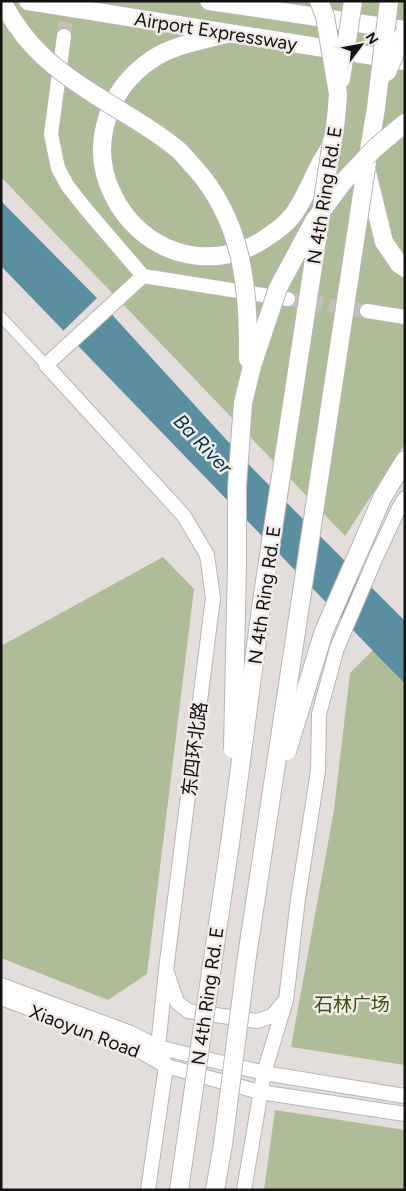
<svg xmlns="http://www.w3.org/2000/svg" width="406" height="1191" viewBox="0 0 406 1191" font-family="Figtree,'Noto Sans SC',sans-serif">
  <rect width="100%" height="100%" fill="#e3dedc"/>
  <!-- green -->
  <g fill="#aebc97">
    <polygon points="1,1 405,1 405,444 345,536 1,177"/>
    <polygon points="163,557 194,589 147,974 108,1000 1,958 1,646"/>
    <polygon points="373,650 405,684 405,1065 291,1047 334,810 350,673"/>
    <polygon points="275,1110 405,1130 405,1190 264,1190"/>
  </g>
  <!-- water -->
  <polygon fill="#5b8ea0" points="1,201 94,295 254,470 405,621 405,684 1,266"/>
  <!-- pier -->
  <polygon fill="#e3dedc" points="99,296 113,312 75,347 61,333"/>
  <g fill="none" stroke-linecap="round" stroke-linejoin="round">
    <!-- secondary-tunnel -->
    <g stroke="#c4bfbe" stroke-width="14" stroke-dasharray="14 7" stroke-linecap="butt">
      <polyline points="64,36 68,1"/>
      <polyline points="288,299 367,311"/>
    </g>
    <!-- street casing -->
    <g stroke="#b9b5b3" stroke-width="12">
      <polyline id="street" points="1,317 46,365"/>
    </g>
    <!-- secondary casing -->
    <g stroke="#b9b5b3" stroke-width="16">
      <g id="secondary">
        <polyline points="64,36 51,134 58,168 67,185 85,208 143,276 288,299"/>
        <polyline points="143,276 46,365 184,516 207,555 213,598 166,970 158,1047 166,1066 148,1190"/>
        <polyline points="367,311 405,317"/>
        <polyline points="167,973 177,1002 188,1011 257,1021 272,1016 284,1002"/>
        <polyline points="1,985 131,1033 158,1047 264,1073 405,1096"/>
        <polyline points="1,998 131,1046 166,1066 260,1092 405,1114"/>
        <polyline points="244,1190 264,1073 286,1000 298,899 318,771 319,714 337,648 376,557 399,508 405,498"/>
      </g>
    </g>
    <!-- highway casing -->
    <g stroke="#b9b5b3" stroke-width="20">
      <g id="highway">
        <polyline points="28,1 405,61"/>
        <polyline points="209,1 405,30"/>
        <path d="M229,33C205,40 176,44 154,58C128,75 112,96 105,126C99,150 102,173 113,195C141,253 209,274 263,240C273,233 285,226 292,216C303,202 311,182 319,166C323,158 331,148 333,139C336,125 337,109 338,94"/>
        <polyline points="376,108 366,168 384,242 399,264 405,268"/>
        <polyline points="363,542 382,498 405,460"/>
        <polyline points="179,1190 186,1142"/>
        <polyline points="215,1190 223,1144"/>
      </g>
    </g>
    <!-- street -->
    <use href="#street" stroke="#fff" stroke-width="10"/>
    <!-- secondary -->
    <use href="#secondary" stroke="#fff" stroke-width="14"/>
    <!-- highway -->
    <use href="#highway" stroke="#fff" stroke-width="18"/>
    <!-- highway-bridge casing -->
    <g stroke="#b9b5b3" stroke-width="20" stroke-linecap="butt">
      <g id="highway-bridge">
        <path d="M2,1C25,47 58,72 100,98C125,114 153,129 176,148C183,153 188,161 194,167C243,221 249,289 248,359"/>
        <polyline points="319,1 325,16 338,94"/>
        <polyline points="387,72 401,39 405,32"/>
        <polyline points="341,79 353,1"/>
        <polyline points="376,108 389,1"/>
        <polyline points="233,749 237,564 237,487 243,403 252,366 278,288 314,221 344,181 374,149 405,123"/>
        <polyline points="287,751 324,631 363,542"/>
        <polyline points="186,1142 231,836 262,601 332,141"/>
        <polyline points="223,1144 246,963 366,168"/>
      </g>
    </g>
    <!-- highway-bridge -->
    <use href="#highway-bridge" stroke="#fff" stroke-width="18"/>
  </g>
  <g text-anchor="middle" stroke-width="5" stroke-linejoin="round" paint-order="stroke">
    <!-- street labels -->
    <g font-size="19" fill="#141212" stroke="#f0ebe9">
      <text transform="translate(216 31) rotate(9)" y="7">Airport Expressway</text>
      <text transform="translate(324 195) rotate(-81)" y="7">N 4th Ring Rd. E</text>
      <text transform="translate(264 595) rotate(-82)" y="7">N 4th Ring Rd. E</text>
      <text transform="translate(194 749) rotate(-83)" y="7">东四环北路</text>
      <text transform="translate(207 996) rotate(-82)" y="7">N 4th Ring Rd. E</text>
      <text transform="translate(85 1031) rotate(21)" y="7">Xiaoyun Road</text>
    </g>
    <!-- park labels -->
    <g font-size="19" fill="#3f500e" stroke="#f0ebe9">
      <text x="352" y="1011">石林广场</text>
    </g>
    <!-- water labels -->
    <g font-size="20" font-style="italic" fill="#033443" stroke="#f0ebe9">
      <text transform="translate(203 444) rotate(46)" y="7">Ba River</text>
    </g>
  </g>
  <!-- border -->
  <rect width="406" height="1191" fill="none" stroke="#141212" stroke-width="5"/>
  <!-- north arrow -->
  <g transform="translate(361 45) rotate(58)" stroke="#f0ebe9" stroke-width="4" paint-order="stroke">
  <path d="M0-4L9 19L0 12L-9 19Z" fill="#141212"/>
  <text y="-8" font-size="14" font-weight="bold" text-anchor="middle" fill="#141212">N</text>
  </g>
</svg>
